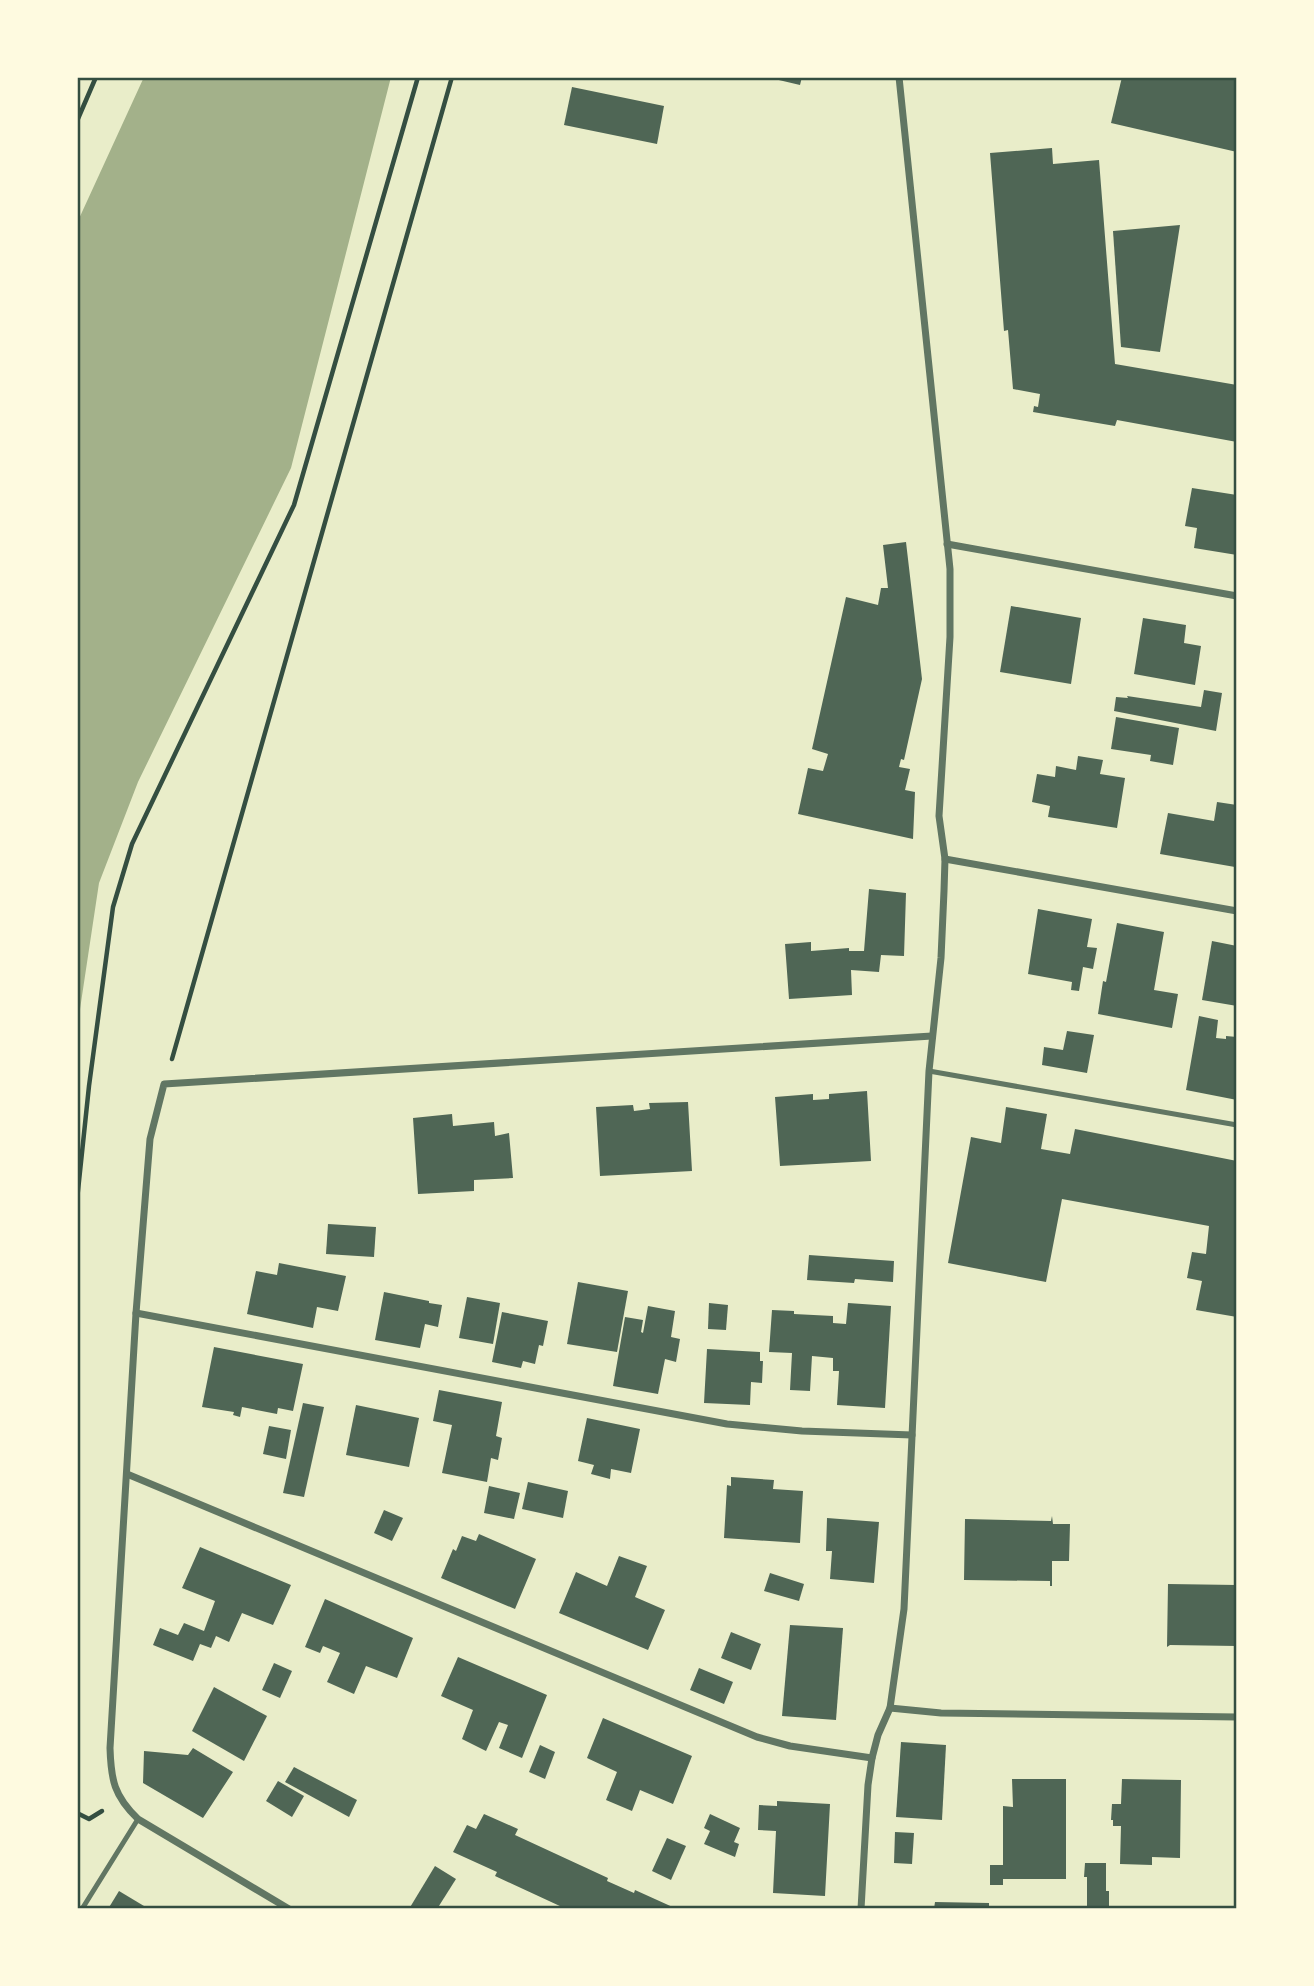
<svg xmlns="http://www.w3.org/2000/svg" width="1314" height="1986" viewBox="0 0 1314 1986" font-family="'Public Sans',sans-serif">
  <rect width="100%" height="100%" fill="#e9edc9"/>
  <!-- water -->
  <polygon fill="#a3b18a" points="144,77 391,77 291,468 138,782 99,883 77,1029 77,223"/>
  <!-- building -->
  <g fill="#4f6655">
    <polygon points="766,77 802,77 800,85"/>
    <polygon points="1122,77 1237,77 1237,152 1111,123"/>
    <polygon points="572,87 664,106 657,144 564,125"/>
    <polygon points="1052,148 1053,164 1099,160 1115,364 1237,385 1237,442 1117,420 1115,426 1033,412 1034,406 1038,407 1040,394 1013,389 1008,330 1004,331 990,153"/>
    <polygon points="1180,225 1160,352 1121,347 1113,231"/>
    <polygon points="1192,488 1237,495 1237,555 1194,548 1197,528 1185,526"/>
    <polygon points="906,542 922,679 904,760 901,759 899,767 910,769 905,790 915,792 913,839 798,814 808,768 823,771 828,754 812,749 846,597 878,605 881,588 888,588 883,545"/>
    <polygon points="1011,606 1081,618 1071,684 1000,672"/>
    <polygon points="1143,618 1186,625 1184,643 1201,646 1195,685 1134,674"/>
    <polygon points="1204,690 1222,693 1216,731 1114,711 1116,697 1128,698 1127,696 1201,707"/>
    <polygon points="1116,717 1179,728 1173,765 1150,761 1151,755 1111,749"/>
    <polygon points="1078,756 1103,760 1100,774 1125,778 1117,828 1048,817 1050,806 1032,802 1037,774 1055,777 1056,766 1076,770"/>
    <polygon points="1217,802 1237,805 1237,856 1235,867 1160,854 1168,813 1214,821"/>
    <polygon points="869,889 906,893 904,956 881,955 879,972 851,970 852,995 789,999 785,944 811,942 811,951 849,948 849,951 864,951"/>
    <polygon points="1038,909 1092,919 1087,947 1097,948 1093,969 1083,967 1079,991 1071,990 1072,982 1028,974"/>
    <polygon points="1117,923 1164,932 1154,990 1178,994 1172,1028 1098,1014 1103,981 1106,982"/>
    <polygon points="1212,941 1237,946 1237,1006 1202,1000"/>
    <polygon points="1199,1016 1218,1020 1216,1038 1226,1039 1226,1036 1237,1037 1237,1100 1186,1090"/>
    <polygon points="1067,1031 1094,1035 1087,1073 1042,1065 1044,1047 1063,1050"/>
    <polygon points="867,1091 871,1161 780,1166 775,1097 813,1094 813,1100 829,1099 829,1094"/>
    <polygon points="688,1102 692,1171 600,1176 596,1107 633,1105 634,1111 650,1109 649,1103"/>
    <polygon points="1006,1107 1047,1114 1041,1149 1070,1154 1075,1129 1237,1161 1237,1317 1196,1310 1202,1281 1187,1278 1192,1252 1206,1254 1209,1226 1062,1199 1046,1282 948,1263 971,1137 1001,1143"/>
    <polygon points="452,1114 453,1126 494,1122 495,1136 509,1133 513,1178 474,1180 474,1191 418,1194 413,1118"/>
    <polygon points="328,1224 376,1227 374,1257 326,1254"/>
    <polygon points="809,1255 894,1261 893,1282 855,1279 854,1283 807,1280"/>
    <polygon points="279,1263 346,1276 338,1311 317,1307 313,1328 247,1314 256,1271 277,1275"/>
    <polygon points="578,1282 628,1291 617,1352 567,1344"/>
    <polygon points="384,1292 429,1301 429,1303 442,1305 438,1327 425,1324 420,1348 375,1340"/>
    <polygon points="467,1297 500,1303 493,1344 459,1338"/>
    <polygon points="709,1303 728,1305 726,1330 708,1329"/>
    <polygon points="848,1303 891,1306 885,1408 837,1405 839,1371 833,1371 833,1358 812,1356 810,1391 790,1390 792,1353 769,1352 772,1310 794,1311 794,1314 833,1316 833,1323 846,1324"/>
    <polygon points="648,1306 675,1311 671,1337 680,1339 676,1362 665,1359 658,1394 613,1386 625,1317 643,1320 641,1332 643,1333"/>
    <polygon points="502,1312 548,1321 543,1346 539,1345 535,1364 523,1361 521,1368 492,1362"/>
    <polygon points="214,1347 303,1364 293,1411 278,1408 277,1414 242,1407 240,1417 233,1415 234,1412 202,1407"/>
    <polygon points="707,1349 760,1352 760,1361 763,1361 762,1383 751,1382 750,1405 704,1403"/>
    <polygon points="439,1390 502,1402 496,1436 502,1438 498,1460 491,1458 487,1482 442,1473 452,1425 433,1421"/>
    <polygon points="303,1403 324,1407 304,1497 283,1493"/>
    <polygon points="356,1405 419,1418 409,1467 346,1455"/>
    <polygon points="587,1418 640,1429 631,1473 611,1469 610,1479 591,1474 594,1465 578,1461"/>
    <polygon points="269,1426 291,1430 286,1459 263,1454"/>
    <polygon points="731,1477 774,1480 773,1489 803,1491 800,1543 724,1538 727,1485 731,1486"/>
    <polygon points="528,1482 568,1491 563,1518 522,1509"/>
    <polygon points="489,1486 520,1493 514,1519 484,1513"/>
    <polygon points="384,1510 403,1518 392,1541 374,1533"/>
    <polygon points="1052,1516 1053,1524 1070,1524 1069,1561 1052,1561 1052,1586 1050,1586 1050,1581 964,1580 965,1519 1051,1521"/>
    <polygon points="827,1518 879,1522 874,1583 830,1579 832,1551 826,1551"/>
    <polygon points="479,1534 536,1559 515,1609 441,1578 453,1549 456,1551 462,1536 476,1541"/>
    <polygon points="200,1547 291,1585 273,1625 242,1613 229,1642 216,1636 211,1648 200,1644 193,1661 153,1645 160,1628 178,1635 184,1623 204,1631 215,1601 182,1588"/>
    <polygon points="619,1556 647,1566 635,1597 665,1610 648,1650 559,1613 576,1572 607,1586"/>
    <polygon points="770,1573 804,1584 799,1601 764,1591"/>
    <polygon points="1168,1584 1237,1585 1237,1646 1170,1645 1167,1647"/>
    <polygon points="325,1599 413,1638 397,1678 366,1666 354,1694 327,1682 340,1653 323,1646 320,1653 305,1647"/>
    <polygon points="790,1625 843,1628 836,1720 782,1716"/>
    <polygon points="731,1632 761,1644 751,1670 721,1658"/>
    <polygon points="458,1657 547,1695 522,1758 499,1748 508,1725 499,1722 486,1751 462,1739 473,1710 441,1696"/>
    <polygon points="274,1663 292,1671 280,1698 262,1690"/>
    <polygon points="699,1668 733,1682 724,1704 690,1690"/>
    <polygon points="214,1687 267,1716 244,1761 192,1731"/>
    <polygon points="603,1718 692,1756 673,1804 640,1790 632,1811 606,1800 617,1772 587,1758"/>
    <polygon points="901,1742 946,1745 942,1820 896,1817"/>
    <polygon points="540,1745 555,1752 545,1779 529,1772"/>
    <polygon points="193,1748 233,1772 203,1818 143,1783 144,1751 188,1755"/>
    <polygon points="294,1767 357,1800 349,1817 285,1782"/>
    <polygon points="1012,1779 1066,1779 1066,1879 1003,1879 1003,1885 990,1885 990,1865 1003,1865 1003,1806 1013,1807"/>
    <polygon points="1122,1779 1181,1780 1180,1858 1152,1857 1152,1865 1120,1864 1121,1826 1113,1826 1113,1820 1111,1820 1112,1804 1121,1804"/>
    <polygon points="278,1781 304,1796 292,1817 266,1801"/>
    <polygon points="777,1801 830,1804 825,1896 773,1893 776,1831 758,1830 759,1805 777,1806"/>
    <polygon points="484,1814 518,1829 515,1835 608,1878 607,1881 634,1893 635,1890 677,1909 561,1909 562,1907 495,1876 497,1872 453,1852 467,1825 476,1829"/>
    <polygon points="710,1814 740,1828 734,1842 739,1844 735,1857 704,1844 710,1831 704,1828"/>
    <polygon points="895,1832 914,1833 912,1864 894,1863"/>
    <polygon points="667,1838 686,1846 671,1880 652,1871"/>
    <polygon points="1085,1863 1106,1863 1106,1891 1109,1891 1109,1909 1087,1909 1087,1877 1084,1877"/>
    <polygon points="435,1866 456,1879 437,1909 409,1909"/>
    <polygon points="119,1891 149,1909 108,1909"/>
    <polygon points="935,1902 989,1903 989,1909 934,1909"/>
  </g>
  <g fill="none" stroke-linecap="round" stroke-linejoin="round">
    <!-- path -->
    <g stroke="#344e41" stroke-width="4.5">
      <polyline points="77,121 96,77"/>
      <polyline points="172,1059 452,77"/>
      <polyline points="77,1200 89,1086 113,907 132,844 294,505 418,77"/>
      <polyline points="77,1813 89,1819 102,1811"/>
    </g>
    <!-- service -->
    <g stroke="#617663" stroke-width="5">
      <polyline points="929,1071 1237,1125"/>
      <polyline points="82,1909 138,1819"/>
    </g>
    <!-- minor -->
    <g stroke="#617663" stroke-width="7">
      <polyline points="947,544 1237,596"/>
      <polyline points="945,859 1237,911"/>
      <polyline points="136,1313 727,1424 802,1431 912,1435"/>
      <polyline points="127,1474 757,1737 790,1746 872,1758"/>
      <polyline points="890,1708 941,1713 1237,1717"/>
      <path d="M289,1909L138,1819C114,1796 111,1780 110,1748L136,1313L147,1176L150,1139L164,1084L932,1036"/>
      <polyline points="861,1909 868,1785 872,1758 878,1735 890,1708 904,1609 929,1071 941,958 944,891 945,859 939,816 950,637 950,569 899,77"/>
    </g>
  </g>
  <!-- border -->
  <rect width="1314" height="1986" fill="none" stroke="#fefae0" stroke-width="158"/>
  <rect x="79" y="79" width="1156" height="1828" fill="none" stroke="#344e41" stroke-width="2.5"/>
</svg>
